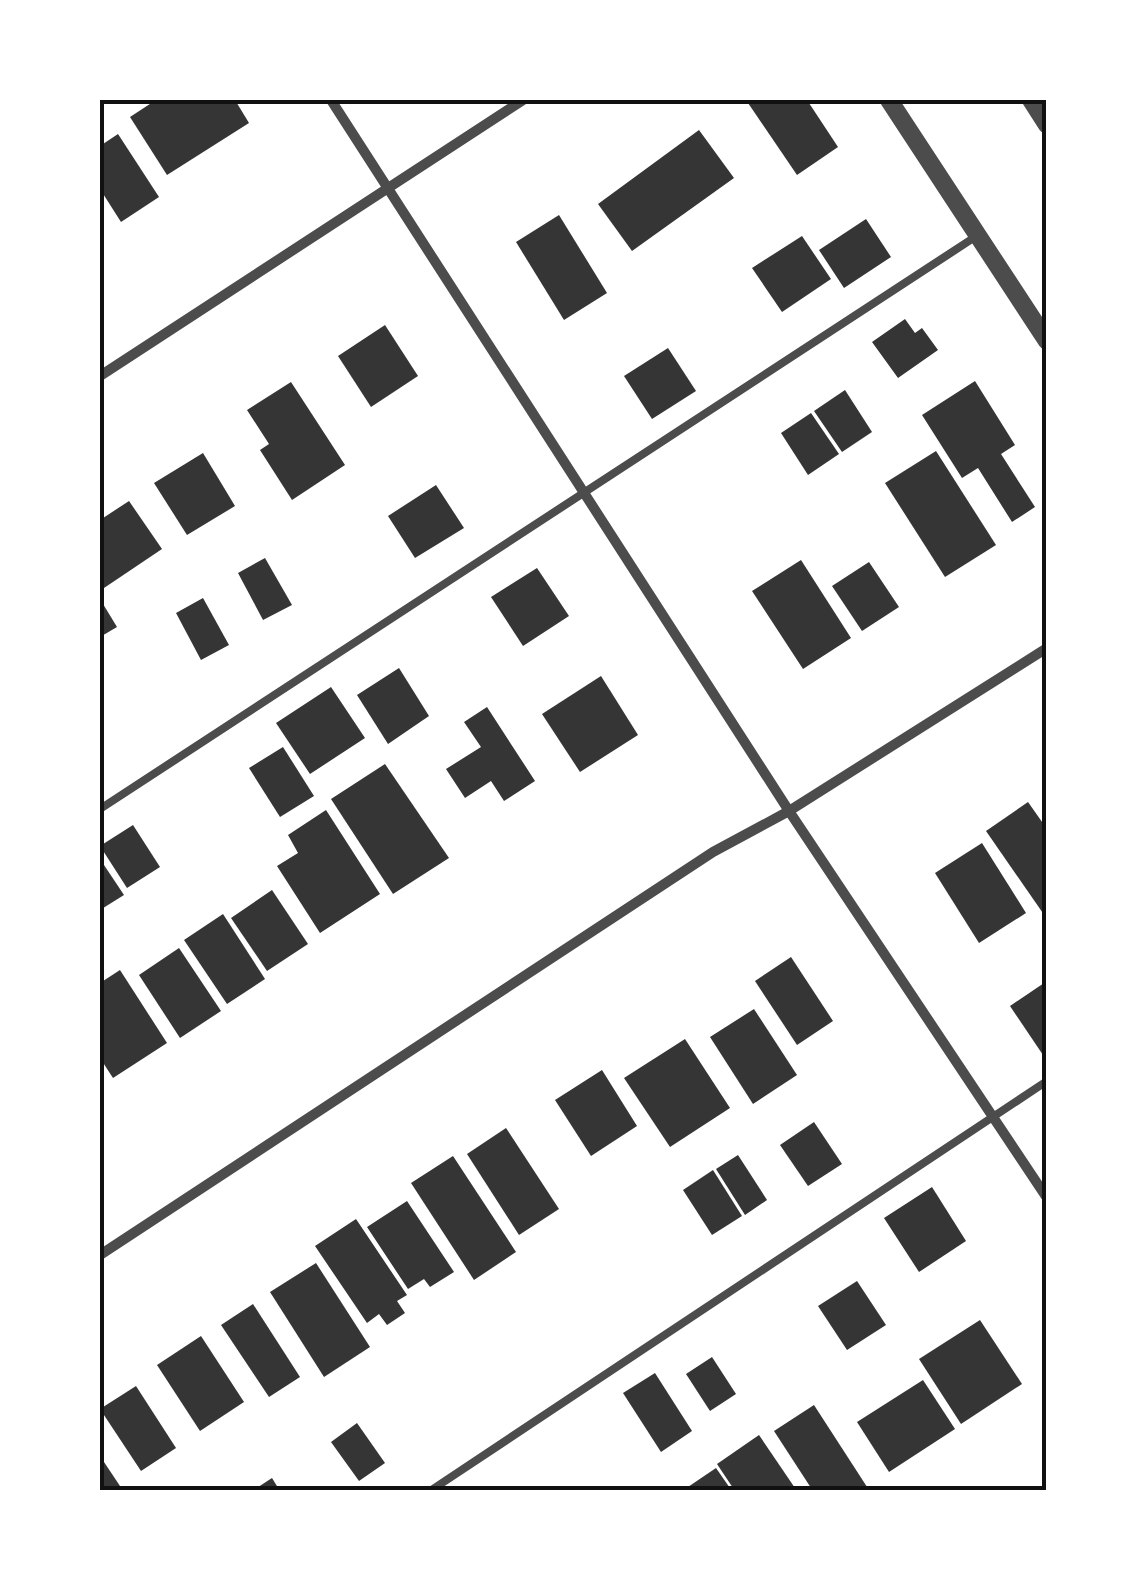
<svg xmlns="http://www.w3.org/2000/svg" width="1147" height="1591" viewBox="0 0 1147 1591" font-family="Inter,sans-serif">
  <rect width="100%" height="100%" fill="#fff"/>
  <!-- building -->
  <g fill="#353535">
    <polygon points="156,100 235,100 249,123 167,175 130,117"/>
    <polygon points="746,100 807,100 838,147 797,175"/>
    <polygon points="699,130 734,178 632,251 598,204"/>
    <polygon points="118,134 159,197 121,222 100,189 100,146"/>
    <polygon points="559,215 607,293 564,320 516,242"/>
    <polygon points="866,219 891,257 844,288 819,250"/>
    <polygon points="802,236 831,279 782,312 752,268"/>
    <polygon points="905,319 915,333 922,328 938,350 898,378 872,342"/>
    <polygon points="385,325 418,376 371,407 338,356"/>
    <polygon points="668,348 696,391 652,419 624,376"/>
    <polygon points="975,381 1015,445 1001,454 1035,507 1012,522 978,468 962,478 922,415"/>
    <polygon points="291,382 345,465 292,500 260,450 269,444 247,410"/>
    <polygon points="845,390 872,432 842,452 814,411"/>
    <polygon points="811,413 839,454 808,475 781,433"/>
    <polygon points="936,451 996,545 945,577 885,483"/>
    <polygon points="203,453 235,506 187,535 154,483"/>
    <polygon points="436,485 464,528 415,558 388,516"/>
    <polygon points="129,501 162,549 104,588 100,582 100,520"/>
    <polygon points="265,558 292,605 263,620 238,573"/>
    <polygon points="801,560 851,638 803,669 752,591"/>
    <polygon points="869,562 899,607 862,631 832,586"/>
    <polygon points="537,568 569,616 523,646 491,597"/>
    <polygon points="203,598 229,645 201,660 176,613"/>
    <polygon points="100,599 117,627 100,637"/>
    <polygon points="399,668 429,716 388,744 357,695"/>
    <polygon points="601,676 638,735 580,772 542,714"/>
    <polygon points="331,687 365,738 310,774 276,723"/>
    <polygon points="487,707 535,781 504,801 491,781 465,798 446,769 481,747 464,722"/>
    <polygon points="283,747 314,796 280,817 249,768"/>
    <polygon points="385,764 449,858 393,894 331,799"/>
    <polygon points="1028,802 1047,829 1047,919 986,831"/>
    <polygon points="326,810 380,894 320,933 277,866 298,853 288,835"/>
    <polygon points="133,825 160,867 127,888 100,846"/>
    <polygon points="982,843 1026,913 979,943 935,873"/>
    <polygon points="100,859 124,895 100,910"/>
    <polygon points="272,890 308,944 267,971 231,918"/>
    <polygon points="223,914 265,979 227,1004 184,940"/>
    <polygon points="179,948 221,1011 180,1038 139,975"/>
    <polygon points="791,957 833,1021 797,1045 755,981"/>
    <polygon points="120,970 167,1043 113,1078 100,1058 100,983"/>
    <polygon points="1047,981 1047,1052 1043,1055 1010,1006"/>
    <polygon points="754,1009 797,1075 753,1104 710,1037"/>
    <polygon points="685,1039 730,1108 670,1147 624,1078"/>
    <polygon points="602,1070 637,1126 591,1156 555,1100"/>
    <polygon points="814,1122 842,1164 808,1186 780,1145"/>
    <polygon points="506,1128 559,1209 519,1235 467,1154"/>
    <polygon points="738,1155 767,1200 745,1215 716,1169"/>
    <polygon points="453,1156 516,1252 474,1280 411,1183"/>
    <polygon points="713,1170 742,1216 712,1235 683,1190"/>
    <polygon points="932,1187 966,1241 919,1272 884,1218"/>
    <polygon points="407,1201 454,1272 430,1287 424,1279 408,1289 367,1227"/>
    <polygon points="356,1219 407,1295 397,1301 405,1313 387,1325 379,1314 367,1323 315,1246"/>
    <polygon points="316,1263 370,1347 324,1377 270,1292"/>
    <polygon points="857,1281 886,1325 847,1350 818,1306"/>
    <polygon points="253,1304 300,1377 269,1397 221,1325"/>
    <polygon points="980,1320 1022,1384 961,1424 919,1359"/>
    <polygon points="201,1336 244,1402 200,1431 157,1365"/>
    <polygon points="712,1357 736,1394 710,1411 686,1374"/>
    <polygon points="655,1373 692,1431 661,1452 623,1393"/>
    <polygon points="923,1380 955,1429 889,1472 857,1422"/>
    <polygon points="136,1386 176,1448 141,1471 100,1409"/>
    <polygon points="814,1405 869,1490 867,1491 813,1491 774,1431"/>
    <polygon points="357,1423 385,1463 359,1481 331,1442"/>
    <polygon points="759,1435 797,1491 735,1491 717,1464"/>
    <polygon points="100,1456 122,1489 120,1491 100,1491"/>
    <polygon points="716,1468 732,1491 682,1491"/>
    <polygon points="272,1478 280,1491 252,1491"/>
  </g>
  <g fill="none" stroke-linecap="round" stroke-linejoin="round">
    <!-- service -->
    <g stroke="#4c4c4c" stroke-width="8">
      <polyline points="100,809 975,237"/>
      <polyline points="430,1491 1047,1081"/>
    </g>
    <!-- minor -->
    <g stroke="#4c4c4c" stroke-width="10">
      <polyline points="331,100 789,811 1047,1198"/>
      <polyline points="100,376 523,100"/>
      <polyline points="100,1255 713,852 789,811 1047,648"/>
    </g>
    <!-- tertiary -->
    <g stroke="#4c4c4c" stroke-width="18">
      <polyline points="889,100 1047,341"/>
      <polyline points="1031,100 1047,125"/>
    </g>
  </g>
  <!-- border -->
  <rect width="1147" height="1591" fill="none" stroke="#ffffff" stroke-width="205"/>
  <rect x="102" y="102" width="942" height="1386" fill="none" stroke="#111" stroke-width="4"/>
</svg>
